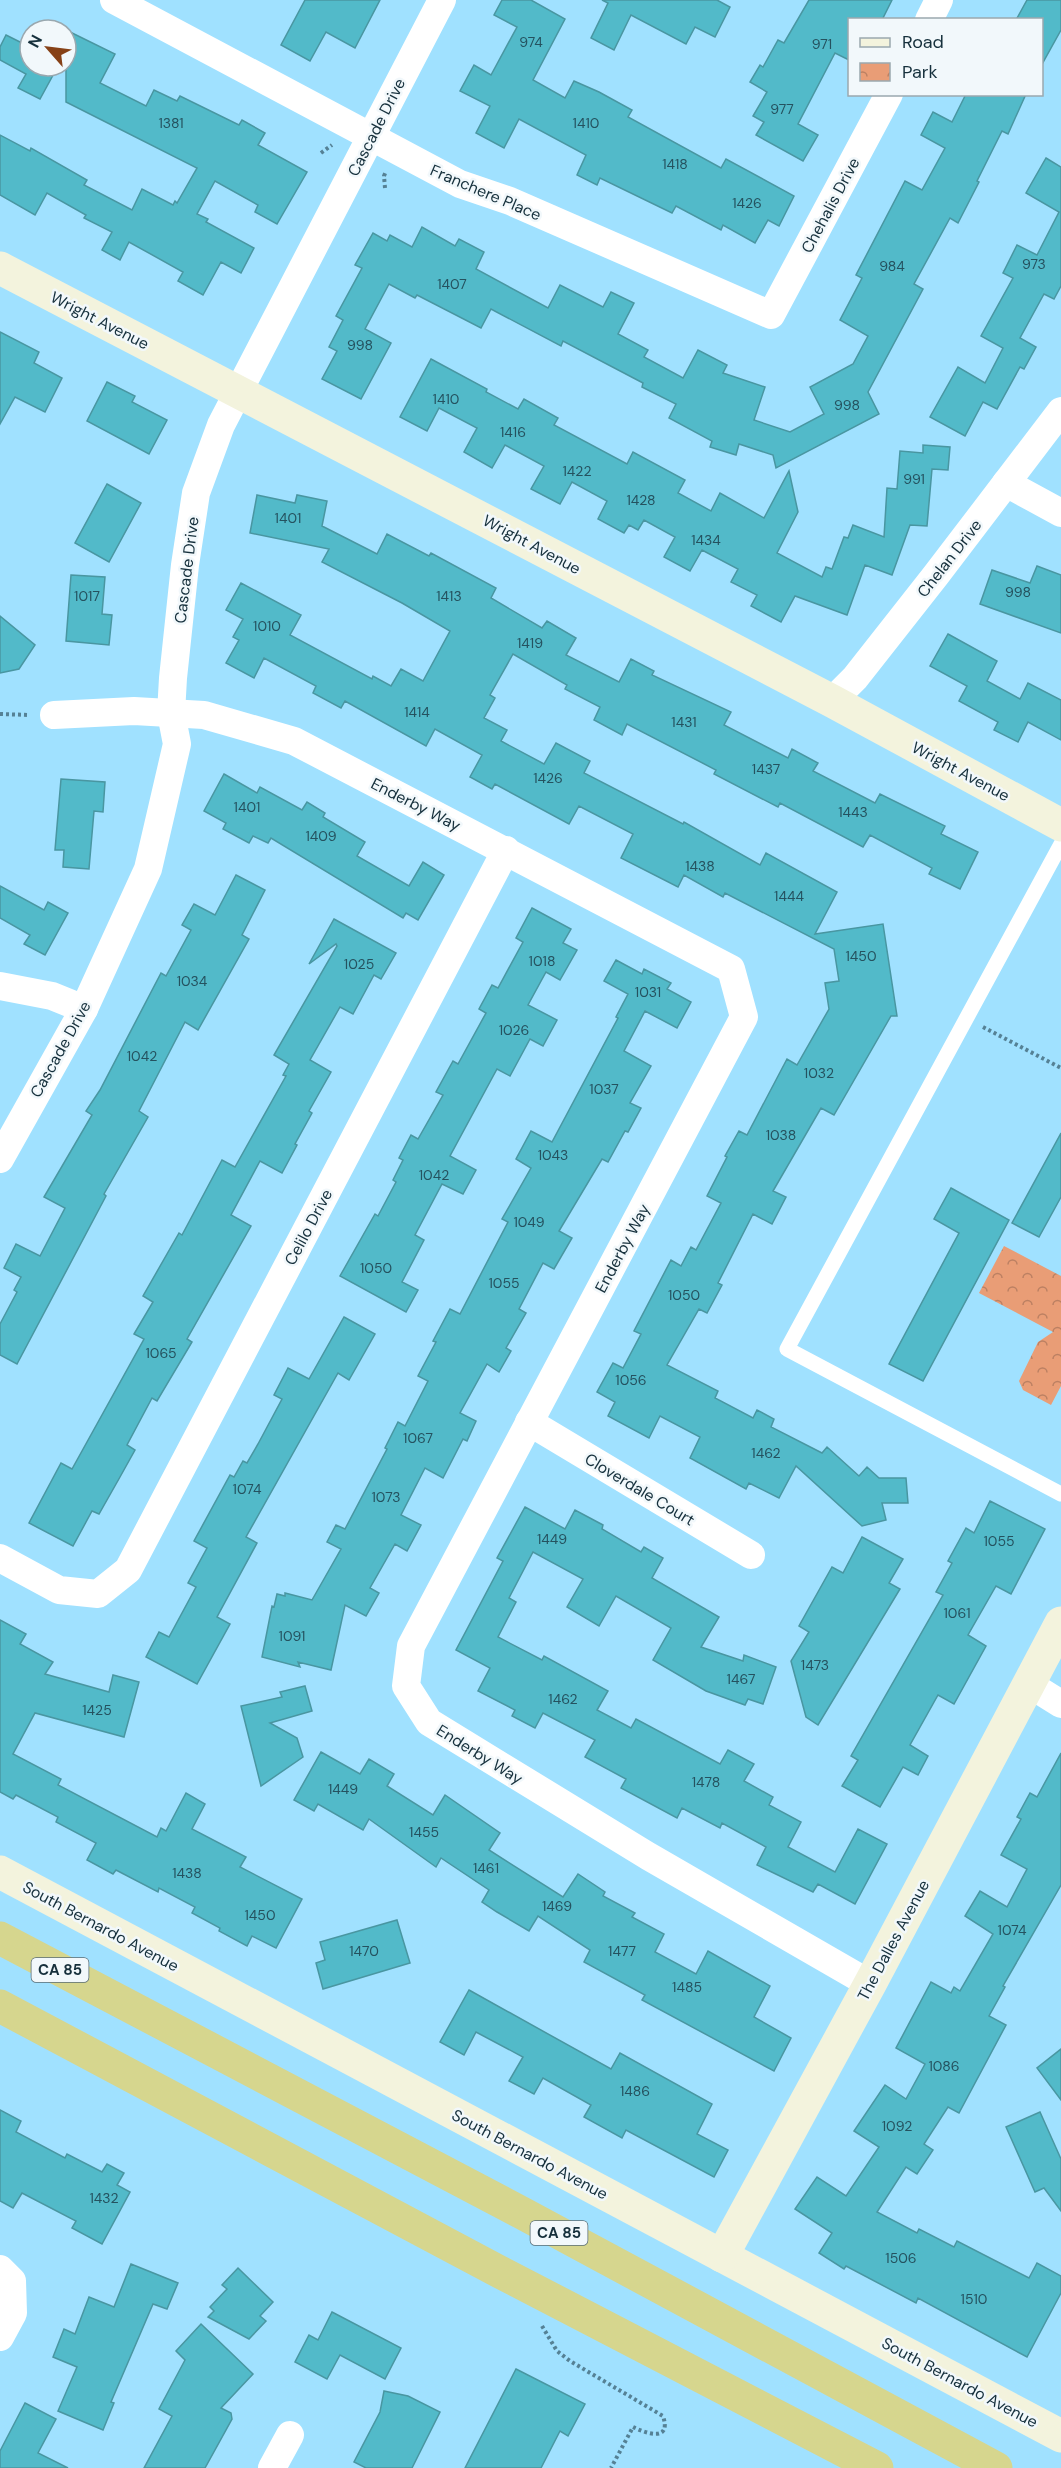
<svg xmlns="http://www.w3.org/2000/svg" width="1061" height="2468" viewBox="0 0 1061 2468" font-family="'DM Sans',sans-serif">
  <defs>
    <pattern id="park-crowns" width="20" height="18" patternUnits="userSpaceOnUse" patternTransform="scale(1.5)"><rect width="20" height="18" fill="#e99d76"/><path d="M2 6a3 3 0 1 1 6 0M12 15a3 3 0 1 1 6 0" fill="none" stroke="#bc8062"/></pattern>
  </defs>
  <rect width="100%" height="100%" fill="#a0e1ff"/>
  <!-- park -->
  <polygon fill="url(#park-crowns)" points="1004,1246 1061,1276 1061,1386 1051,1405 1023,1390 1019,1381 1038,1342 1053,1332 979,1293"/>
  <!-- building -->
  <g fill="#52bac9" stroke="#4996a1" stroke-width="1.5">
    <polygon points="305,0 380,0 355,48 326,32 310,61 281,45"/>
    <polygon points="502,0 531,0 565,19 533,80 565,98 574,81 599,92 632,110 628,117 721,168 726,159 794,196 779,226 768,220 755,243 723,225 721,230 676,206 672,213 600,178 597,185 577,175 586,155 519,119 504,148 476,133 490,106 460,91 474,65 491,75 517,27 494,15"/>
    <polygon points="602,0 717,0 730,7 715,37 695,27 686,44 631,15 614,50 591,38 608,3"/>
    <polygon points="809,0 892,0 882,20 849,20 849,60 835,53 798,124 818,135 803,161 756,135 764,122 753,116 767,92 750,82 760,65 763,67 778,40 784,43"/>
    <polygon points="1027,0 1061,0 1061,30 1041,66 1041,20 1016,20"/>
    <polygon points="66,30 115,54 100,83 146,106 154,90 177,101 180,96 239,125 242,120 265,133 258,145 307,172 277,224 255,212 258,205 215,181 197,214 208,219 206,222 254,248 241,273 221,262 203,295 178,281 183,272 129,242 120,260 102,250 112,232 84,218 86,215 47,193 35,215 0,195 0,135 30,151 31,148 87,180 84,185 132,210 142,189 173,205 175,201 177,203 197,168 66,102"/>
    <polygon points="6,35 30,47 30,66 58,66 40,99 18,88 26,74 0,60 0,47"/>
    <polygon points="966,94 1026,94 1008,134 1002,131 977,181 979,182 958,223 950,218 914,284 923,289 868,392 879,414 776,468 773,455 739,444 736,455 710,447 712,441 669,418 676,404 642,387 643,383 563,341 561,346 491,309 481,328 417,295 415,298 389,284 365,329 391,343 361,399 322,379 337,351 329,347 343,320 336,316 362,268 355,265 373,233 387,241 390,235 412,247 422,227 455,246 459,239 484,252 476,269 548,308 560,285 603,307 611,292 634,303 618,334 648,350 644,357 683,378 698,350 727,365 723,373 765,387 754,420 790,432 824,414 810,387 853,364 868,336 840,320 862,278 856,275 905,181 922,190 945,148 921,135 933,112 952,122"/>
    <polygon points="1046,158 1061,167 1061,286 1054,299 1044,294 1020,338 1036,347 1024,369 1020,367 997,409 983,402 965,436 930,417 958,367 985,383 1003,348 981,336 1013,278 1003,273 1017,245 1037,255 1059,212 1026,193"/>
    <polygon points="0,332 39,352 34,363 62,378 45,412 15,397 0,424"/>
    <polygon points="431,359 487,389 486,392 518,409 524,399 558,418 554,425 627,464 633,452 685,480 678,493 711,511 720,493 764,518 789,471 798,512 777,553 822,577 826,567 832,569 844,537 848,538 853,525 884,537 887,488 897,489 900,451 923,453 923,445 950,447 948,470 932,469 927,526 910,525 892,575 865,565 847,615 795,596 781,622 751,606 757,595 731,582 738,569 702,550 690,571 664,557 675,537 644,520 638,530 629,525 624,533 598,519 607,501 572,482 560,504 531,489 544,466 505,445 492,468 464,452 477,428 439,408 427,431 400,417"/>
    <polygon points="107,382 135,396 132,402 167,420 149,454 87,421"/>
    <polygon points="107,484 141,503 109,562 75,543"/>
    <polygon points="257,495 295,503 297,495 327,501 322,526 377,554 387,534 429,556 431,553 496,588 491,598 542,628 547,621 576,638 566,655 619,682 631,659 654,671 652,675 731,712 724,725 788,758 792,749 818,763 813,771 875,803 880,794 945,826 941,834 978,852 960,889 929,874 932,868 870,835 863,847 780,803 778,807 714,774 716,770 627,724 622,735 594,720 600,707 565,689 567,685 513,654 490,695 495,698 484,718 507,730 501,741 544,764 556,743 590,761 584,773 683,824 684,822 760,865 766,853 837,892 815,934 883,924 897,1016 891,1016 834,1115 821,1108 773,1191 786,1197 772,1224 753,1214 718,1283 722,1285 707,1313 699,1309 667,1365 718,1391 715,1398 753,1418 757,1410 774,1419 771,1427 822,1453 827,1447 859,1476 867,1467 879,1478 906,1478 908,1503 882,1503 886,1520 862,1526 796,1466 779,1498 749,1483 746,1489 690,1458 700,1437 660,1416 649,1438 608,1416 615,1402 597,1392 613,1363 623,1368 641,1334 634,1331 671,1260 681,1266 691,1247 696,1250 721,1203 707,1196 727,1157 725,1156 739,1131 747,1135 787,1059 797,1065 829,1009 825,983 839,981 834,949 725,893 723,897 684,875 678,887 621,858 633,834 579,806 569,824 495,784 492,789 470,777 482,755 435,729 426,746 345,701 341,708 313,693 316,686 264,658 254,678 226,663 239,640 233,637 243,619 226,610 241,583 301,615 290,635 372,679 373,676 391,686 401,669 423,681 450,631 402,603 322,562 329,549 250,533"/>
    <polygon points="1037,566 1061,575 1061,633 980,604 992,570 1030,583"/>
    <polygon points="71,575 105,577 102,614 112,615 109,645 66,641"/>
    <polygon points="0,616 35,645 19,669 0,673"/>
    <polygon points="948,634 997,661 987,681 1020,699 1028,683 1061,700 1061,740 1028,722 1018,742 994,730 998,722 959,701 967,686 930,666"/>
    <polygon points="224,774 257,793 260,787 302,810 307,802 325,813 323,817 365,842 357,856 409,886 423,862 444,875 418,920 406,913 403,918 271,838 268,843 253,836 249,843 223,829 226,823 204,811"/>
    <polygon points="61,779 105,782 103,812 94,811 89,869 63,867 64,850 55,850"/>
    <polygon points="236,875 265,890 242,935 249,939 198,1030 185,1022 139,1111 148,1117 104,1194 106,1196 17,1364 0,1355 0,1324 17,1292 14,1290 21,1277 4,1268 16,1244 40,1256 65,1208 44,1197 92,1115 86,1111 100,1090 161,973 166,976 191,930 182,925 194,904 215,915"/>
    <polygon points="0,886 44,910 48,902 68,913 45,955 24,944 30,935 0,918"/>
    <polygon points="532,908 571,929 563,943 577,950 560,980 546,972 528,1005 557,1020 543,1046 530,1039 510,1076 497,1069 450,1156 476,1170 463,1194 442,1184 415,1235 424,1240 402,1282 418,1290 406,1312 340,1276 375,1214 378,1216 396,1182 393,1180 403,1160 399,1158 411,1135 418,1139 443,1095 436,1092 453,1061 458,1064 486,1013 479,1009 492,985 498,988 523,942 516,938"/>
    <polygon points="334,919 396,953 381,979 374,975 353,1014 340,1007 310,1060 331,1072 309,1111 312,1113 295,1144 297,1145 282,1173 260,1161 231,1215 251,1226 187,1339 192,1342 157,1401 152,1398 127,1445 135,1450 120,1477 99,1514 92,1511 73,1546 29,1523 61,1463 72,1469 144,1339 134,1334 153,1302 143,1296 179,1233 182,1235 222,1160 235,1167 286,1076 283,1075 289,1064 274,1055 337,946 336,944 309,964"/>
    <polygon points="616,960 642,974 644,969 671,983 667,989 691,1002 677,1028 645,1011 624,1051 651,1066 630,1103 641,1108 628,1132 625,1131 608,1162 602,1159 559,1231 572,1238 554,1269 543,1263 519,1309 526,1313 506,1348 511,1351 499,1372 487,1364 460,1413 476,1421 467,1441 463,1439 443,1478 425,1468 401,1515 421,1525 407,1551 395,1544 370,1588 379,1593 366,1616 345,1605 331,1670 298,1662 300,1667 262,1657 272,1606 274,1607 277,1594 285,1596 285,1593 312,1600 341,1549 327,1542 336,1525 345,1529 387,1449 385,1448 398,1422 405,1426 428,1381 418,1376 436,1342 433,1341 450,1309 460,1314 508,1222 502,1219 531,1168 516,1159 531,1131 552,1142 618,1018 616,1017 628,994 604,981"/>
    <polygon points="1061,1133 1061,1197 1039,1237 1012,1223"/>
    <polygon points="951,1188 1009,1220 923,1381 889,1364 959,1233 934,1219"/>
    <polygon points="344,1317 375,1334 349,1380 338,1373 246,1537 257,1543 217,1617 230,1624 197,1684 146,1657 159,1632 169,1637 196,1587 188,1583 207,1548 194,1541 230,1475 234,1477 243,1461 247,1463 258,1444 282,1399 274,1395 288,1368 309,1379"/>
    <polygon points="990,1501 1045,1529 1011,1594 996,1586 968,1635 986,1646 954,1704 938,1695 910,1745 928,1756 918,1775 903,1767 880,1807 842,1786 858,1760 851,1756 943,1595 936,1592 952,1563 948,1561 966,1528 974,1533"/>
    <polygon points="525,1507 565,1529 575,1510 603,1525 602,1529 641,1552 644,1547 663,1558 652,1578 719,1617 701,1647 743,1661 744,1655 776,1667 763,1704 748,1699 745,1705 706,1691 653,1660 671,1628 616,1596 599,1626 567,1607 583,1579 533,1552 509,1598 516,1602 498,1637 542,1660 544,1656 608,1691 597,1710 631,1728 636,1719 720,1764 728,1750 754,1764 744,1781 773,1797 769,1805 801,1822 788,1847 835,1872 858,1829 887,1844 855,1904 818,1884 813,1892 757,1865 766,1847 722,1823 720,1828 682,1808 677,1818 621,1788 626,1779 585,1757 595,1740 543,1713 535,1728 512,1716 515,1710 478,1691 490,1668 456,1650 503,1561 497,1558"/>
    <polygon points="862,1537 903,1559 889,1583 900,1589 818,1725 806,1717 791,1661 809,1632 799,1626 832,1567 843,1573"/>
    <polygon points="0,1620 26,1634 20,1644 53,1662 45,1674 109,1692 113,1675 139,1682 124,1737 35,1713 13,1754 61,1779 58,1785 157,1837 161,1828 166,1831 186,1793 205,1804 192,1829 246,1857 240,1867 302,1899 276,1948 252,1936 247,1946 219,1931 220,1928 192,1913 195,1907 159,1888 158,1892 116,1870 113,1874 87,1860 96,1843 56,1822 58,1817 16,1795 13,1799 0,1792"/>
    <polygon points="305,1686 312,1711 270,1723 297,1738 303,1757 261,1786 241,1706 282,1697 280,1692"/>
    <polygon points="321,1752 360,1774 369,1759 394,1774 387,1786 433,1815 445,1795 500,1833 489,1850 563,1897 578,1874 605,1892 603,1896 635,1913 632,1917 664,1934 655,1952 696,1974 708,1951 770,1986 754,2017 791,2038 774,2071 642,2000 645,1995 584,1962 590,1950 538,1916 529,1931 497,1912 482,1902 489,1890 441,1858 436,1867 369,1819 363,1830 318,1804 314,1811 294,1800"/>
    <polygon points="1061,1753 1061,1885 1003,1986 1005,1987 989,2016 1006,2025 959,2113 948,2107 924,2144 933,2150 917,2174 906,2167 877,2212 917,2233 919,2229 954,2247 957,2241 1029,2278 1037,2263 1061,2276 1061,2293 1027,2357 918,2298 916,2303 846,2266 844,2269 819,2253 832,2233 795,2209 817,2177 846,2196 879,2147 854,2131 885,2085 906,2099 925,2064 896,2048 931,1982 951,1993 954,1987 960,1991 993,1934 965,1916 980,1891 1007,1907 1027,1869 1001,1855 1021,1819 1017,1817 1030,1793 1037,1797"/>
    <polygon points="397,1920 410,1963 323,1989 316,1963 325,1960 320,1942"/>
    <polygon points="469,1990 611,2069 620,2053 712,2104 697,2134 728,2150 714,2177 626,2130 622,2138 584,2117 591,2105 543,2078 534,2094 509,2081 523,2057 476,2032 464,2055 440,2042"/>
    <polygon points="1061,2049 1061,2100 1037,2068"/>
    <polygon points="0,2110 21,2121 16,2132 65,2158 67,2154 102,2172 107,2164 124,2173 117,2185 130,2192 102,2244 72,2228 76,2221 22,2193 13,2208 0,2201"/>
    <polygon points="1040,2112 1061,2159 1061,2211 1044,2188 1035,2192 1006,2127"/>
    <polygon points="131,2264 178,2283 167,2309 153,2304 111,2402 114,2403 103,2430 58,2411 77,2367 53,2357 64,2329 75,2334 89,2297 114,2307"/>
    <polygon points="238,2268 273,2302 260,2316 266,2321 249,2339 208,2317 214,2311 210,2307 227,2289 222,2285"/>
    <polygon points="332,2312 401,2348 385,2379 340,2355 327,2379 295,2362 309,2335 318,2340"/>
    <polygon points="201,2324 253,2374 221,2408 231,2413 232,2419 205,2468 144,2468 172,2416 159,2409 185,2360 176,2351"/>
    <polygon points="516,2369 585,2404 568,2436 560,2431 541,2468 465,2468"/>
    <polygon points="384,2391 408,2396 440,2412 412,2468 366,2468 354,2462 380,2412"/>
    <polygon points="25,2403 56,2419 38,2453 68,2468 0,2468 0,2451"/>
  </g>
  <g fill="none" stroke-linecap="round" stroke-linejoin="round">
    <!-- path -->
    <g stroke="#558195" stroke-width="4" stroke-dasharray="3 3" stroke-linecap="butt">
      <polyline points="321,153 332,145"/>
      <polyline points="385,188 384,176 386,171"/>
      <polyline points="0,714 29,715"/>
      <polyline points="983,1027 1061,1068"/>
      <path d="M542,2326L557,2351L570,2361L663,2416C672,2443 645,2433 633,2427L611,2468"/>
    </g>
    <!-- lane -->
    <polyline stroke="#fff" stroke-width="15" points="1061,844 787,1349 1061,1494"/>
    <!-- street -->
    <g stroke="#fff" stroke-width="28">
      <polyline points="114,0 460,184 510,201 771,315 889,94"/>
      <polyline points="929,20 939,0"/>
      <polyline points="1006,483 1061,513"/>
      <polyline points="832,701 855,678 936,575 1061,411"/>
      <polyline points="54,715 134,711 204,715 294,741 731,969 744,1017 411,1646 406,1686 429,1722 648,1856 870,1984"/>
      <polyline points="0,986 52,996 84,1009"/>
      <polyline points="0,1159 84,1009 148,869 177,744 171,713 173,678 185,565 196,493 221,425 442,0"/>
      <polyline points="529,1422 751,1555"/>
      <polyline points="0,1558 59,1590 98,1594 128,1570 506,850"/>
      <polyline points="1029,1684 1061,1704"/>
      <polyline points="0,2269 12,2281 13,2313 0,2337"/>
      <polyline points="272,2468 290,2435"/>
    </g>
    <!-- secondary -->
    <g stroke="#f3f3dd" stroke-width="33">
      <polyline points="0,268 832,701 1061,825"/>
      <polyline points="0,1872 1061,2436"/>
      <polyline points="722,2256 870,1984 1061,1623"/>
    </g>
    <!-- highway -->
    <g stroke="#d6d68e" stroke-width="33">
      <polyline points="0,1938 522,2213 996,2468"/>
      <polyline points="0,2006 496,2270 877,2468"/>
    </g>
  </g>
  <g text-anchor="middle" stroke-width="5" stroke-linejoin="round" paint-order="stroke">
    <!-- number labels -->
    <g font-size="14" fill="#25525f">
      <text x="531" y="47">974</text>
      <text x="822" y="49">971</text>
      <text x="782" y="114">977</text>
      <text x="171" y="128">1381</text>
      <text x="586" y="128">1410</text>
      <text x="675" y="169">1418</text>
      <text x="747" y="208">1426</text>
      <text x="1034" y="269">973</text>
      <text x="892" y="271">984</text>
      <text x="452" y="289">1407</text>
      <text x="360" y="350">998</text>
      <text x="446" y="404">1410</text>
      <text x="847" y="410">998</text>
      <text x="513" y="437">1416</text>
      <text x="577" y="476">1422</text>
      <text x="914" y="484">991</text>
      <text x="641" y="505">1428</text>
      <text x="288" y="523">1401</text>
      <text x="706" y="545">1434</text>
      <text x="1018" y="597">998</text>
      <text x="87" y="601">1017</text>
      <text x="449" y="601">1413</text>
      <text x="267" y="631">1010</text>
      <text x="530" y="648">1419</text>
      <text x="417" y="717">1414</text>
      <text x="684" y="727">1431</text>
      <text x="766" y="774">1437</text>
      <text x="548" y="783">1426</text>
      <text x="247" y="812">1401</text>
      <text x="853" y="817">1443</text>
      <text x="321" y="841">1409</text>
      <text x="700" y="871">1438</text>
      <text x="789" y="901">1444</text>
      <text x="861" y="961">1450</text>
      <text x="542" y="966">1018</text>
      <text x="359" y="969">1025</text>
      <text x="192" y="986">1034</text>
      <text x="648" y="997">1031</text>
      <text x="514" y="1035">1026</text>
      <text x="142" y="1061">1042</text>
      <text x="819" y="1078">1032</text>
      <text x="604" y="1094">1037</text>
      <text x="781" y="1140">1038</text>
      <text x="553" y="1160">1043</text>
      <text x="434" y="1180">1042</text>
      <text x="529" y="1227">1049</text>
      <text x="376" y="1273">1050</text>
      <text x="504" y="1288">1055</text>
      <text x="684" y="1300">1050</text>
      <text x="161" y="1358">1065</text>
      <text x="631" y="1385">1056</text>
      <text x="418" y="1443">1067</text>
      <text x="766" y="1458">1462</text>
      <text x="247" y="1494">1074</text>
      <text x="386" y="1502">1073</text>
      <text x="552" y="1544">1449</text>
      <text x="999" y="1546">1055</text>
      <text x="957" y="1618">1061</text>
      <text x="292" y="1641">1091</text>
      <text x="815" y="1670">1473</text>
      <text x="741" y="1684">1467</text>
      <text x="563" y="1704">1462</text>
      <text x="97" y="1715">1425</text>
      <text x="706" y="1787">1478</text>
      <text x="343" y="1794">1449</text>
      <text x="424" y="1837">1455</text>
      <text x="486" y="1873">1461</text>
      <text x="187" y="1878">1438</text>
      <text x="557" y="1911">1469</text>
      <text x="260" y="1920">1450</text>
      <text x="1012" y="1935">1074</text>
      <text x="364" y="1956">1470</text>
      <text x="622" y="1956">1477</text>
      <text x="687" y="1992">1485</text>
      <text x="944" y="2071">1086</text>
      <text x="635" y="2096">1486</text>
      <text x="897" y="2131">1092</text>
      <text x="104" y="2203">1432</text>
      <text x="901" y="2263">1506</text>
      <text x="974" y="2304">1510</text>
    </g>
    <!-- shield labels -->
    <g fill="#f2f8fb" stroke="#586c75" stroke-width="1.5">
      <rect x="31.5" y="1958" width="57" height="24" rx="4.5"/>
      <rect x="530.5" y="2221" width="57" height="24" rx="4.5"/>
    </g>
    <g font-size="15" font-weight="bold" fill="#16303c">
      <text x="60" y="1975">CA 85</text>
      <text x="559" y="2238">CA 85</text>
    </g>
    <!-- street labels -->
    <g font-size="16" fill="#16303c" stroke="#f2f8fb">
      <text transform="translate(376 127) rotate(-63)" y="6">Cascade Drive</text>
      <text transform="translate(486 192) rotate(23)" y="6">Franchere Place</text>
      <text transform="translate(830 205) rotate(-62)" y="6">Chehalis Drive</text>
      <text transform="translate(100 320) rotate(27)" y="6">Wright Avenue</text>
      <text transform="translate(532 544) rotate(28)" y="6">Wright Avenue</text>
      <text transform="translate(949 558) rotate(-52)" y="6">Chelan Drive</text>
      <text transform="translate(186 570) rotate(-83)" y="6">Cascade Drive</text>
      <text transform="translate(961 771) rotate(28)" y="6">Wright Avenue</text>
      <text transform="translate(416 804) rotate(27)" y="6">Enderby Way</text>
      <text transform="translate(60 1049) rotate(-61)" y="6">Cascade Drive</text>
      <text transform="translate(308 1227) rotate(-62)" y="6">Celilo Drive</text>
      <text transform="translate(622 1248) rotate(-62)" y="6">Enderby Way</text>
      <text transform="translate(640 1489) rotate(31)" y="6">Cloverdale Court</text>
      <text transform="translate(480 1754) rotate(32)" y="6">Enderby Way</text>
      <text transform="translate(101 1926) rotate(28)" y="6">South Bernardo Avenue</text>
      <text transform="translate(893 1940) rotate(-62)" y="6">The Dalles Avenue</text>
      <text transform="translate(530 2154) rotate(28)" y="6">South Bernardo Avenue</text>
      <text transform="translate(960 2382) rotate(28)" y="6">South Bernardo Avenue</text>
    </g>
  </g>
  <!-- legend -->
  <rect x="848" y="18" width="195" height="78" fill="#f2f8fb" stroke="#9aa8af" stroke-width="1.5"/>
  <rect x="860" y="38" width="30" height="9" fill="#f3f3dd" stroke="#9aa8af" stroke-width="1.5"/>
  <text x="902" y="48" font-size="18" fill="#16303c">Road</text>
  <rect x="860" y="63" width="30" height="18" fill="url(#park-crowns)" stroke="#9aa8af" stroke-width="1.5"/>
  <text x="902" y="78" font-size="18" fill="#16303c">Park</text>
  <!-- north arrow -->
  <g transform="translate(48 48) rotate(298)"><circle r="28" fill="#f2f8fb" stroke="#9aa8af" stroke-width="1.5"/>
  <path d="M0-4.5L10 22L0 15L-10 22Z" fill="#864117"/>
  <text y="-9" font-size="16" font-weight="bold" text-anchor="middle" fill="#16303c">N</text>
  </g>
</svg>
